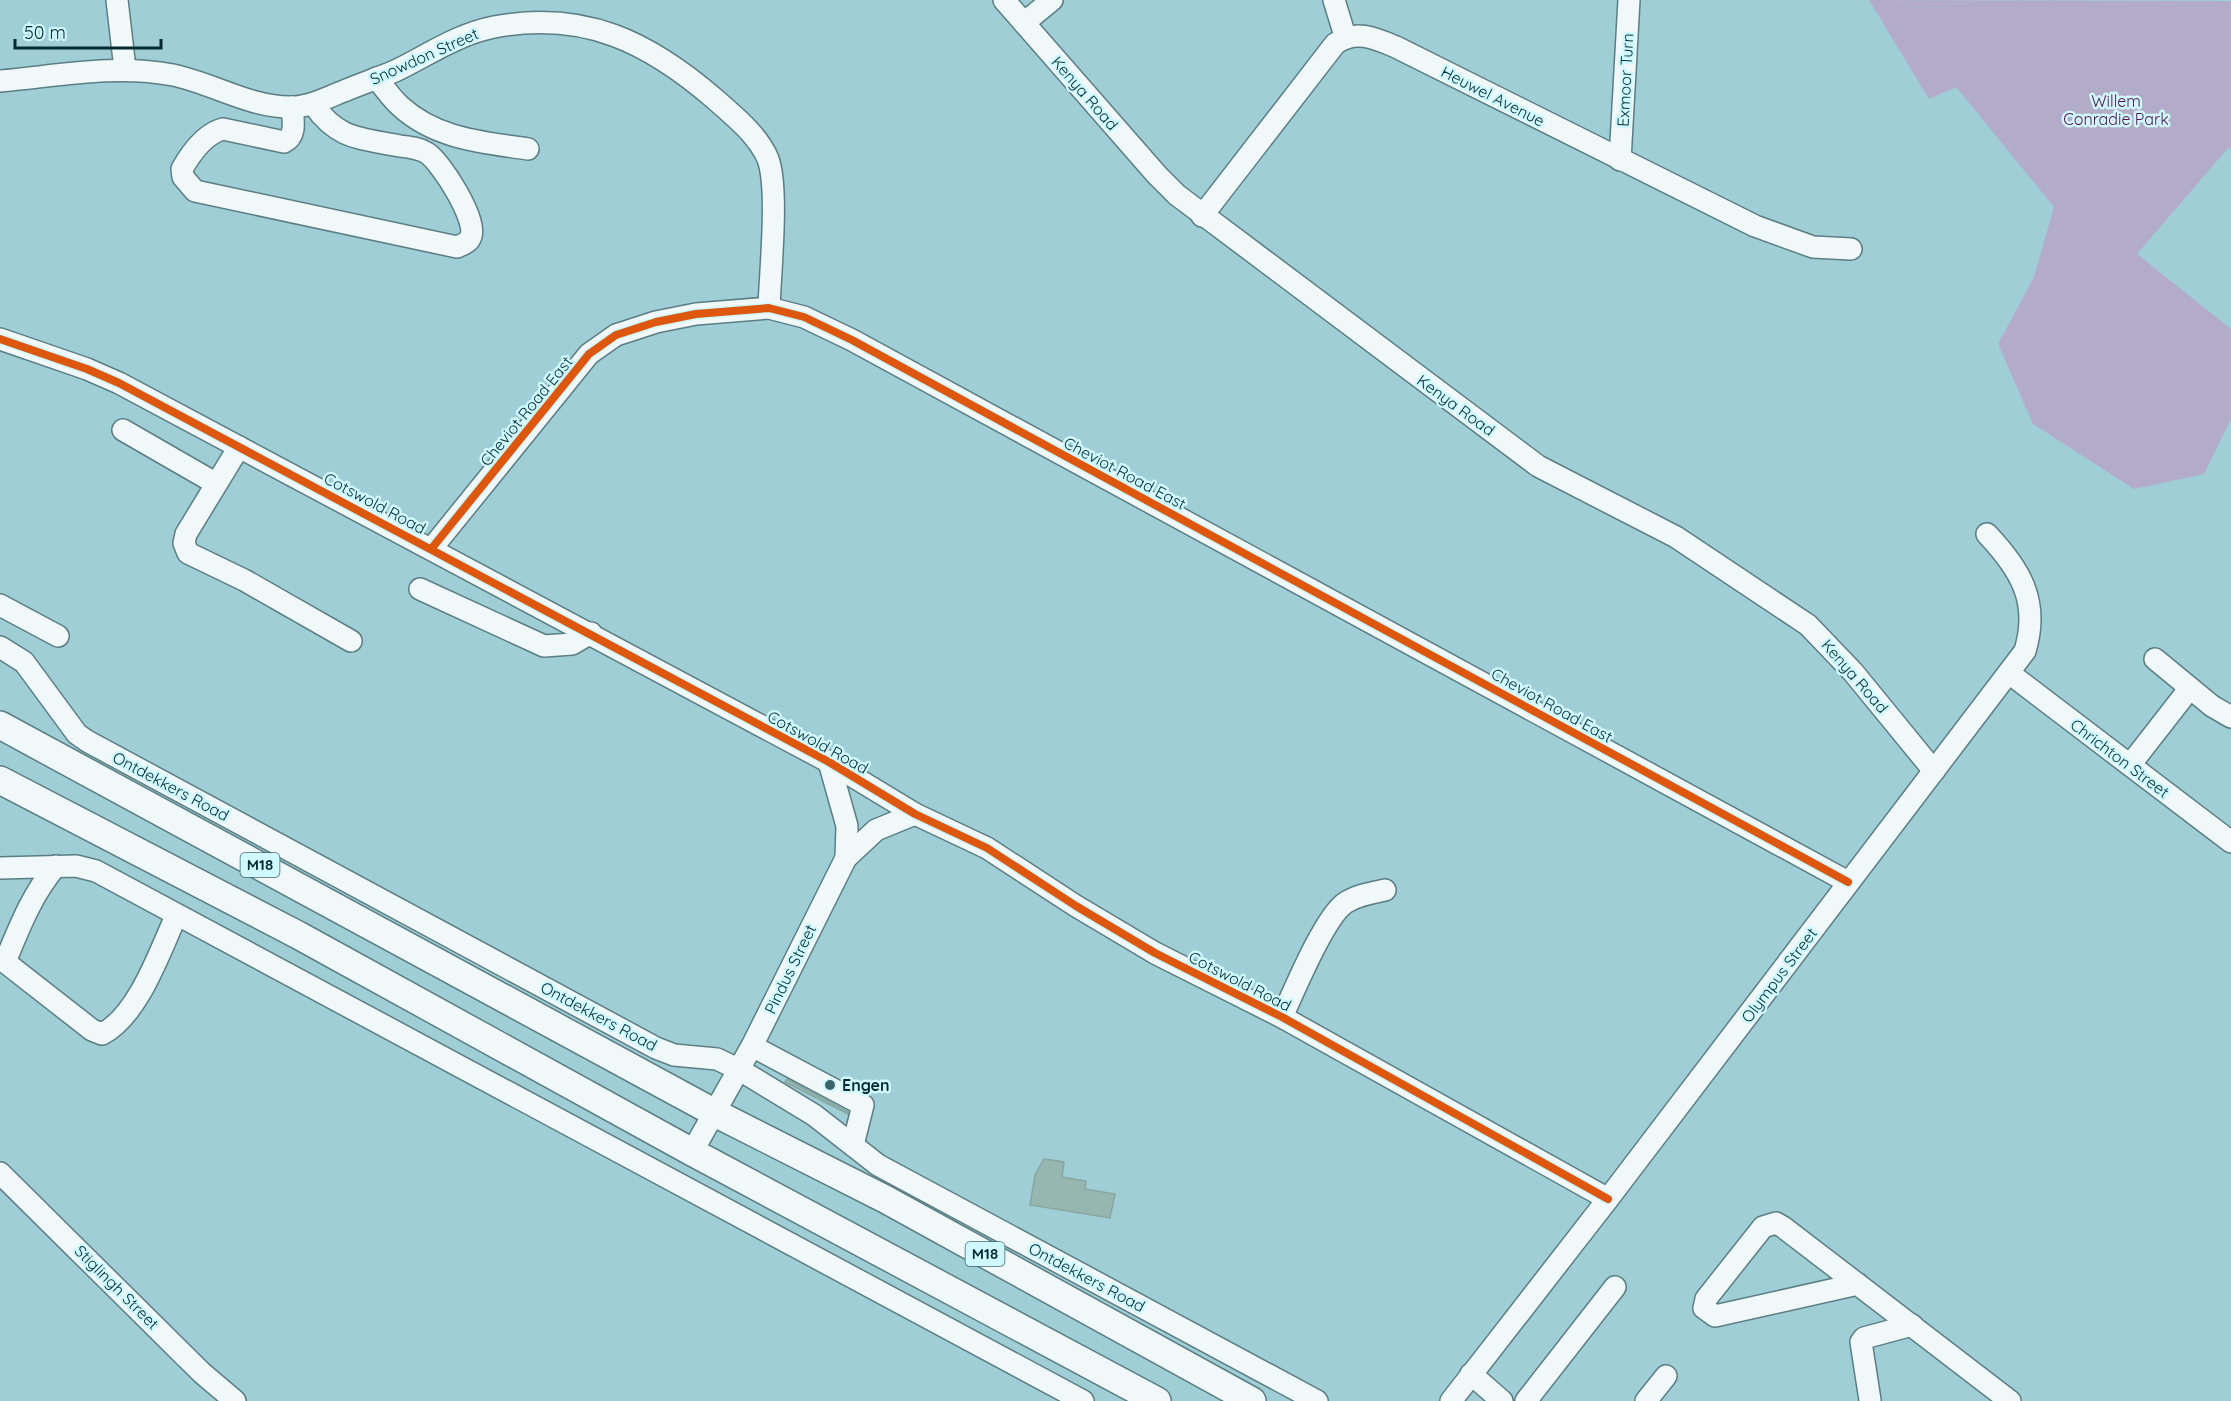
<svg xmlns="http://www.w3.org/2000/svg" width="2231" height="1401" viewBox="0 0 2231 1401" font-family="Quicksand,sans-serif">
  <rect width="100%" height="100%" fill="#a0ced6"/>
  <!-- green -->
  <polygon fill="#b3acc8" points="1869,0 2231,1 2231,150 2228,148 2137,254 2231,329 2231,419 2204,474 2134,489 2033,424 1998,344 2034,277 2054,207 1956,87 1929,99"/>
  <!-- building -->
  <g fill="#96b6b0" stroke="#87a6a1" stroke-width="1.5">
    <polygon points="787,1079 848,1112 848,1114 785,1082"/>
    <polygon points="1044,1159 1064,1162 1062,1177 1086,1181 1085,1189 1115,1194 1110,1218 1030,1205 1035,1175"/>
  </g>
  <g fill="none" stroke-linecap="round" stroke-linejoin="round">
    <!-- minor casing -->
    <g stroke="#5b7e84" stroke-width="24">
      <g id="minor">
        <polyline points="117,0 125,69"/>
        <polyline points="1004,0 1157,175 1177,195 1538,466 1676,537 1808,625 1853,672 1934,771"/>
        <polyline points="1334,0 1345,36"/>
        <polyline points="1024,23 1052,0"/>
        <path d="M376,78C384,87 391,98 400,106C436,139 482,142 528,149"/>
        <path d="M0,81C57,76 116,64 173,75C212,83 251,108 292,107C310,107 328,97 344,91C361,84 378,78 395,71C428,55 458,34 494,27C585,10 649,42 716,100C735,117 758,135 768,159C779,189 770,273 769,308"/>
        <path d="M292,107C293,120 297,136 284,142L223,129C204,134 191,153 182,169L183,177L195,191L457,247C463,244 469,243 471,236C477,219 441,162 427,153C419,148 409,147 400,146C360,138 338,140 313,104"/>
        <polyline points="1620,160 1629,0"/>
        <path d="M1202,216L1335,44C1355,29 1375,38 1396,47L1755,226L1813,247L1851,249"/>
        <polyline points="0,339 87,369 119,383 829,762 915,814 987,848 1076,906 1155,953 1282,1017 1608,1199"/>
        <polyline points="123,430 215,483"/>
        <polyline points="239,447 186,534 184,543 188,553 244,580 351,641"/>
        <polyline points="432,548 589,354 616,335 656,322 696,314 769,308 804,317 852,340 1848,882"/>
        <polyline points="420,589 544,646 572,644 591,633"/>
        <polyline points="0,605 58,636"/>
        <polyline points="0,647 24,662 77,734 87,741 656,1048 674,1055 717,1059 740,1070 814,1115 878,1165 1317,1401"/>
        <polyline points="2155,659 2212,706 2231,717"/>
        <polyline points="2009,673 2231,842"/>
        <polyline points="829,762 847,826 846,858"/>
        <polyline points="2130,765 2190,688"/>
        <path d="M56,866C32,894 19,928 5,962L92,1030L102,1034C138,1016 160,951 176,916"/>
        <polyline points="0,868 76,866 96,871 1083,1401"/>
        <path d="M1282,1017C1294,991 1324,918 1345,903C1357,895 1371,893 1385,890"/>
        <polyline points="752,1046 863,1105 853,1145"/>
        <polyline points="692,1152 752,1046 846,858 876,830 915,814"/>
        <polyline points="0,1173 202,1373 235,1401"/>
        <polyline points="1858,1284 1715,1316 1704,1308 1706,1299 1763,1227 1776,1223 1783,1227 2010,1401"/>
        <polyline points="1471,1374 1502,1401"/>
        <polyline points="1870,1400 1861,1342 1864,1338 1912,1325"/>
        <path d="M1451,1401L1608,1199L2025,651C2040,601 2020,569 1987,534"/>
        <polyline points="1526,1401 1615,1287"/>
        <polyline points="1646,1401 1666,1376"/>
      </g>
    </g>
    <!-- major casing -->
    <g stroke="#5b7e84" stroke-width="30">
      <g id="major">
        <polyline points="0,725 715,1113 885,1199 1252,1401"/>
        <polyline points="0,780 298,935 692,1152 1157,1401"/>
      </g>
    </g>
    <!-- minor -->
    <use href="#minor" stroke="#f1f8f9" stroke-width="21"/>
    <!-- major -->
    <use href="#major" stroke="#f1f8f9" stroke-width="27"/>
    <!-- cycleway casing -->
    <g stroke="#cff8ff" stroke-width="11">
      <g id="cycleway">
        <polyline points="0,339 87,369 119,383 829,762 915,814 987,848 1076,906 1155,953 1282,1017 1608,1199"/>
        <polyline points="432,548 589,354 616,335 656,322 696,314 769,308 804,317 852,340 1848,882"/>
      </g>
    </g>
    <!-- cycleway -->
    <use href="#cycleway" stroke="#dd570e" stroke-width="8"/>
  </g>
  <!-- markers -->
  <circle fill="#3b646b" stroke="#cff8ff" stroke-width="2" cx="830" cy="1085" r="6"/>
  <g text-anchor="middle" stroke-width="5" stroke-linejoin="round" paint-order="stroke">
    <!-- shield labels -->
    <g fill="#cff8ff" stroke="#41686f" stroke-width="1.5">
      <rect x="240.5" y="853" width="39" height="24" rx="4.5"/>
      <rect x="965.5" y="1242" width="39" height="24" rx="4.5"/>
    </g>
    <g font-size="15" font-weight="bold" fill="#042b31">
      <text x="260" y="870">M18</text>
      <text x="985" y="1259">M18</text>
    </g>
    <!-- street labels -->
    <g font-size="16" fill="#042b31" stroke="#cff8ff">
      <text transform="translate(424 56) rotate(-24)" y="6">Snowdon Street</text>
      <text transform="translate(1625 80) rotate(-87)" y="6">Exmoor Turn</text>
      <text transform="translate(1085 93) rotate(49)" y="6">Kenya Road</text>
      <text transform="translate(1493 96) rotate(27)" y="6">Heuwel Avenue</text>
      <text transform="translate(1456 405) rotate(36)" y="6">Kenya Road</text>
      <text transform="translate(526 411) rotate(-51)" y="6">Cheviot Road East</text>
      <text transform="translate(1125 473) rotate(28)" y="6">Cheviot Road East</text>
      <text transform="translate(375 503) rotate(28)" y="6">Cotswold Road</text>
      <text transform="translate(1855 676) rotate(49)" y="6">Kenya Road</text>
      <text transform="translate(1552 705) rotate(29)" y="6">Cheviot Road East</text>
      <text transform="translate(818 742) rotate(29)" y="6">Cotswold Road</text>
      <text transform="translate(2120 758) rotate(37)" y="6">Chrichton Street</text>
      <text transform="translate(171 786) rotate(28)" y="6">Ontdekkers Road</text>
      <text transform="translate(790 969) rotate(-64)" y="6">Pindus Street</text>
      <text transform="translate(1779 975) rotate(-53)" y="6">Olympus Street</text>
      <text transform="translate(1240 981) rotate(27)" y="6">Cotswold Road</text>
      <text transform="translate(599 1016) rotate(28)" y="6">Ontdekkers Road</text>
      <text transform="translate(1087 1277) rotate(28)" y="6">Ontdekkers Road</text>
      <text transform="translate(117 1287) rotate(45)" y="6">Stiglingh Street</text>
    </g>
    <!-- park labels -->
    <g font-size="16" fill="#571154" stroke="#cff8ff">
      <text x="2116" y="107">Willem<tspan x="2116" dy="18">Conradie Park</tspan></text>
    </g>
    <!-- poi labels -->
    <g font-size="16" font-weight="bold" fill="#042b31" stroke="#cff8ff" text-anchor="start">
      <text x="842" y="1091">Engen</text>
    </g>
  </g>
  <!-- scale -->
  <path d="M15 39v9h146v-9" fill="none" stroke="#042b31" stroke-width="3"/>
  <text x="24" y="39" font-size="18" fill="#042b31" stroke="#cff8ff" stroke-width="4.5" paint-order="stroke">50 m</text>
</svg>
